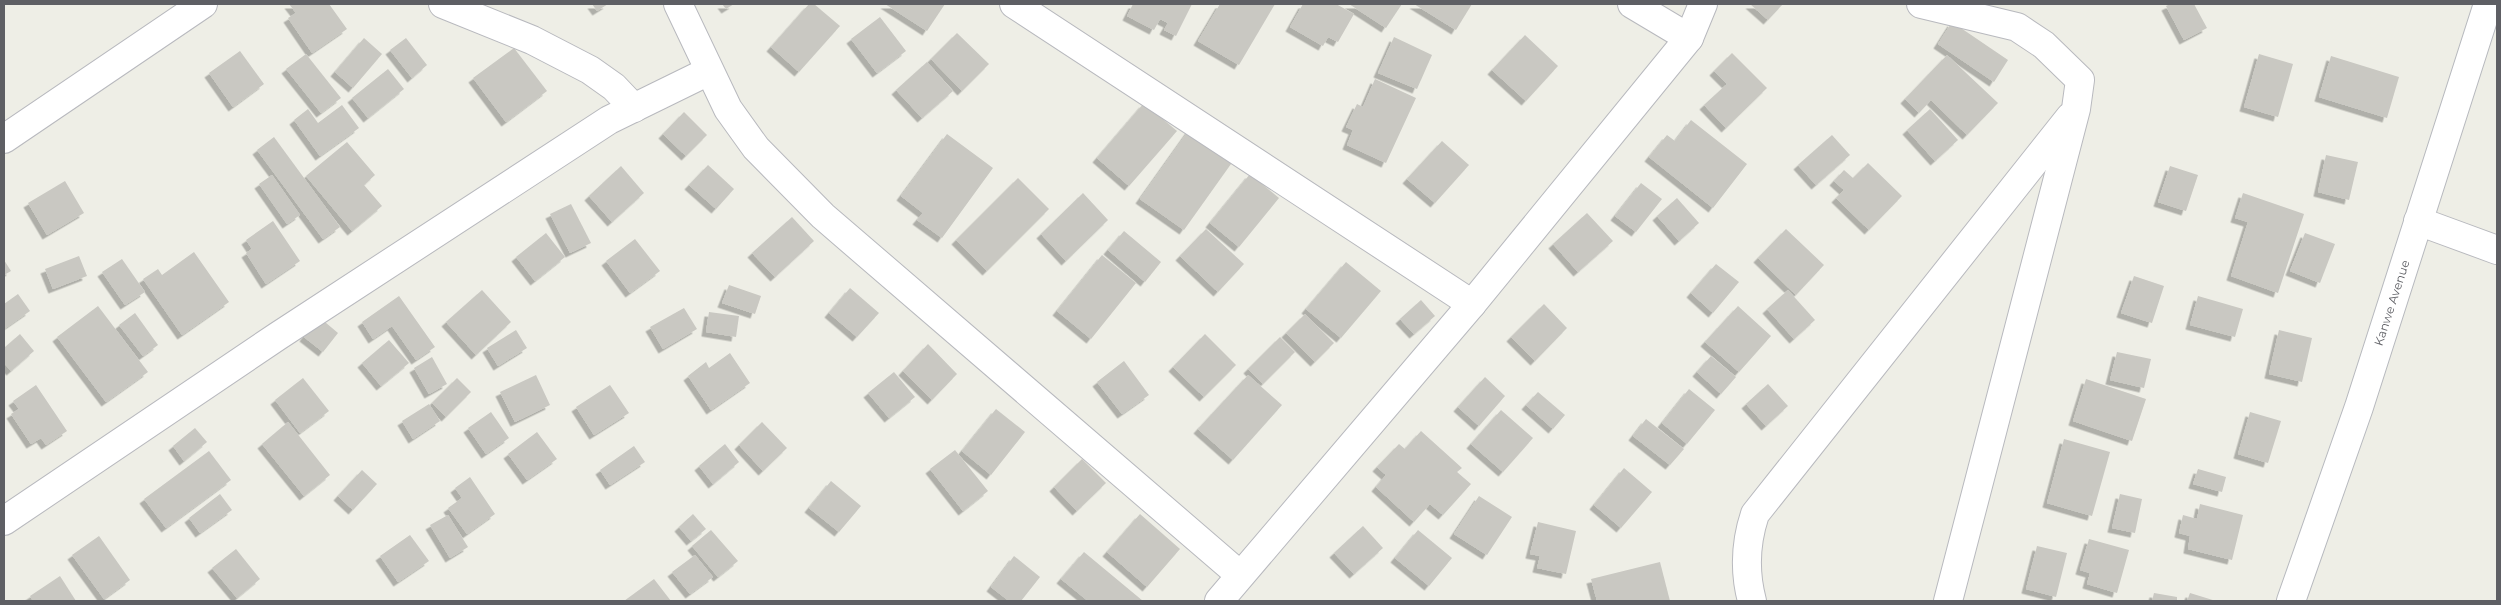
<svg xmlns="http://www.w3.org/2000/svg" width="2501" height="605" viewBox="0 0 2501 605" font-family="Montserrat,sans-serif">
  <defs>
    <filter id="shadow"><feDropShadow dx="-4.5" dy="4.5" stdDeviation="0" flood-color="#0004"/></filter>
  </defs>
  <rect width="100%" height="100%" fill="#eeeee6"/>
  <!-- building -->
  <g fill="#c9c8c2" filter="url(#shadow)">
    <polygon points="289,4 329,4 347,29 312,53 288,18 296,13"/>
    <polygon points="592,4 608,4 597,11"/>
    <polygon points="722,4 734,4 726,9"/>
    <polygon points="809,4 814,4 840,26 799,72 771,47"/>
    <polygon points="885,4 945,4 927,31"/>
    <polygon points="1133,4 1192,4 1176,36 1164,30 1168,23 1160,19 1154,30 1127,16"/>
    <polygon points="1220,4 1275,4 1239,65 1198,41"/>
    <polygon points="1303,4 1336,4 1354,14 1338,42 1328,37 1323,46 1290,27"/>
    <polygon points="1349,4 1402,4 1386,28"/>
    <polygon points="1414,4 1472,4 1456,30"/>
    <polygon points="1750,4 1783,4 1768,20"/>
    <polygon points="2170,4 2194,4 2207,28 2184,40 2166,6"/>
    <polygon points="880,17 906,51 877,73 851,39"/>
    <polygon points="1952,22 2008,60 1994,82 1938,44"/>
    <polygon points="957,33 989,64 962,91 931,59"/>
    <polygon points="1525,35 1558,66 1526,101 1492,70"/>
    <polygon points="1394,37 1432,55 1417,89 1378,73"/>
    <polygon points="364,38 382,54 353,88 335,72"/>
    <polygon points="406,38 427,65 412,78 390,50"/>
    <polygon points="514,48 547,91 506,122 473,78"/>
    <polygon points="240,51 264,84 233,107 209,73"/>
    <polygon points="1732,53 1767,88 1726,128 1704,105 1727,84 1714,71"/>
    <polygon points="306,54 341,98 321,113 286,69"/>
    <polygon points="2259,54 2293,64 2278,117 2244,107"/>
    <polygon points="1947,55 1998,103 1967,135 1931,100 1919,113 1905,99"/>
    <polygon points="2331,56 2399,77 2387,118 2319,97"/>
    <polygon points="927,62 953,91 922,118 896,90"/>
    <polygon points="388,69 404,89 368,118 352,98"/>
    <polygon points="1375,79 1416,98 1386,163 1347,145 1353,130 1346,127 1357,104 1363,107"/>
    <polygon points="1144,103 1177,131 1129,186 1097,158"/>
    <polygon points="342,105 359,128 320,156 294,120 308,109 318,123"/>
    <polygon points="1930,109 1958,140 1935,161 1907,130"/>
    <polygon points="684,112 707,135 686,156 663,134"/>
    <polygon points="1691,120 1747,164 1713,208 1649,157 1667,135 1675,141"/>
    <polygon points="1192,126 1236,157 1184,230 1140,199"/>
    <polygon points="947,134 993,168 942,238 917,220 923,213 901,196"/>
    <polygon points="1832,135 1850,155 1816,185 1798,165"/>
    <polygon points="274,137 340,227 323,239 257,150"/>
    <polygon points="1442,141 1469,165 1435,203 1407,179"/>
    <polygon points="347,142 375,175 364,185 382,206 352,231 306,176"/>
    <polygon points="2326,155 2358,162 2349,200 2318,192"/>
    <polygon points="1868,163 1902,196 1869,230 1836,198 1844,190 1834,181 1844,170 1853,178"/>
    <polygon points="708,165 734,189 716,209 689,185"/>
    <polygon points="621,166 644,193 612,222 589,196"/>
    <polygon points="2170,166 2198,175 2186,211 2158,202"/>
    <polygon points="1250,174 1279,198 1239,247 1210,223"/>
    <polygon points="272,175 300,215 287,224 259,184"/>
    <polygon points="1018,178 1049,209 987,271 956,240"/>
    <polygon points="65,181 84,213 47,235 28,203"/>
    <polygon points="1641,183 1662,199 1636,232 1615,216"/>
    <polygon points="1083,193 1108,220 1066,261 1041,234"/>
    <polygon points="2243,193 2304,214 2278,293 2231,276 2248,222 2235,218"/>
    <polygon points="1677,198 1699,223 1679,241 1657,216"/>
    <polygon points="571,204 591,243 570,253 550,214"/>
    <polygon points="1587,213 1613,241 1578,272 1553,244"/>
    <polygon points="792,217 814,241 775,277 752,253"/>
    <polygon points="273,221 300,261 266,284 246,253 252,249 246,240"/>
    <polygon points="1206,229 1244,264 1218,292 1180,256"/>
    <polygon points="1786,229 1824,265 1796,295 1758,258"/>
    <polygon points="1124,231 1161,262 1145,282 1108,250"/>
    <polygon points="546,233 565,257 535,281 516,257"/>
    <polygon points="2305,233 2335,244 2320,283 2290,271"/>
    <polygon points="635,239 660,271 630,293 606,261"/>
    <polygon points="194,252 229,302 182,335 143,279 158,269 162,275"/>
    <polygon points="1102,255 1136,283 1091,339 1057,311"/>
    <polygon points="79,256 87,276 53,289 45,269"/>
    <polygon points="122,259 145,292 125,305 102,272"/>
    <polygon points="4,260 11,271 4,275"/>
    <polygon points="1346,262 1381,291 1341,338 1306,309"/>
    <polygon points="1716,264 1739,282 1713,313 1691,293"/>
    <polygon points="2134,276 2164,286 2152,323 2121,313"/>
    <polygon points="729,285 761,296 755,314 722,303"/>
    <polygon points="850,288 879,313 857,337 829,313"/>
    <polygon points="482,290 511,322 476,355 446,322"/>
    <polygon points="1788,290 1815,320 1794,339 1767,309"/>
    <polygon points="18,294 30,311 4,329 4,304"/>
    <polygon points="399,296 435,347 416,360 392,326 373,339 362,322"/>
    <polygon points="2198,296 2243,309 2235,337 2190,325"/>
    <polygon points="1421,300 1435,316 1414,334 1400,319"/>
    <polygon points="1544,304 1567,328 1535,361 1511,337"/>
    <polygon points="98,306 148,372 106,402 57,337"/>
    <polygon points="1738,306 1771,336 1739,372 1705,342"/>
    <polygon points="684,308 697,329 663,349 650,327"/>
    <polygon points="709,312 739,316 736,337 706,332"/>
    <polygon points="135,313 158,345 143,356 119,325"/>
    <polygon points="1305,314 1334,343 1315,362 1286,333"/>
    <polygon points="319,317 338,333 323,352 304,337"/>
    <polygon points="516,330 527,348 498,366 487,348"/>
    <polygon points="2279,330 2312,338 2302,382 2269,374"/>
    <polygon points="20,334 34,351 11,371 4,363 4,348"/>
    <polygon points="1205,334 1236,365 1204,397 1173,367"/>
    <polygon points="1280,337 1295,352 1263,384 1248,369"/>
    <polygon points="389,340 409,363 381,386 362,363"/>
    <polygon points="928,344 957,374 932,400 903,371"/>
    <polygon points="2117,352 2151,359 2144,388 2110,380"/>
    <polygon points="730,353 750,383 711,410 688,376 706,362 709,368"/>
    <polygon points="1711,356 1736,377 1721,394 1697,372"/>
    <polygon points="432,357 447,384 429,394 414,368"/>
    <polygon points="1124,361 1149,395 1122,414 1097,382"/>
    <polygon points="894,372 915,397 889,418 868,393"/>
    <polygon points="536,375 550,405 515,422 500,392"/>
    <polygon points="1248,375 1282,405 1233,460 1198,429"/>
    <polygon points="1485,377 1505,396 1479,426 1458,407"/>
    <polygon points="303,378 329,411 300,433 275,400"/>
    <polygon points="457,378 471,392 446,417 432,403"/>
    <polygon points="2086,379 2146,399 2132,441 2073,421"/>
    <polygon points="1768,384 1788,406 1766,426 1746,404"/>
    <polygon points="36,385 67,431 46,445 41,438 31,444 11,414 19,409 13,401"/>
    <polygon points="610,385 629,413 594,435 576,407"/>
    <polygon points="1689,389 1715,410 1687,444 1662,423"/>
    <polygon points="1538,392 1565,415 1553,429 1526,405"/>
    <polygon points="429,404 440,421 413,439 402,421"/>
    <polygon points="996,409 1025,432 991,475 962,451"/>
    <polygon points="1501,410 1533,438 1503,472 1471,444"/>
    <polygon points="491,412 509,438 486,454 468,428"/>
    <polygon points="2250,412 2281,421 2268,463 2238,454"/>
    <polygon points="1646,419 1684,449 1670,465 1633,436"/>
    <polygon points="288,422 330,475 304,496 262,444"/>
    <polygon points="762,422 787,448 763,471 739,445"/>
    <polygon points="195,428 207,442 184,461 173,446"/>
    <polygon points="1421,431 1462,468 1457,472 1471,484 1443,515 1430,504 1414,522 1376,487 1386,475 1377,467 1399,444 1405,449"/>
    <polygon points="537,432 557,459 527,480 508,454"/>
    <polygon points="2064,439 2110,452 2092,516 2047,503"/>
    <polygon points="725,444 739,462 713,484 699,466"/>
    <polygon points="634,446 645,462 610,485 600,470"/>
    <polygon points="955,450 988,491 963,511 930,469"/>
    <polygon points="209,451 231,480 166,528 144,499"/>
    <polygon points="1082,459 1106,483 1077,511 1054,487"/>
    <polygon points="1624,468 1652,492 1621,528 1594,505"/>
    <polygon points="2198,469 2226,477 2222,492 2193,484"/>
    <polygon points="362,470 377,484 353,510 338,496"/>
    <polygon points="470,477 495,514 467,534 448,508 462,498 455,488"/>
    <polygon points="831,481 861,506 839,532 809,508"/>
    <polygon points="220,494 232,510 200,533 189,518"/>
    <polygon points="2120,494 2142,499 2135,533 2112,528"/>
    <polygon points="1479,496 1512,517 1487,555 1454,534"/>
    <polygon points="2200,504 2243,515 2232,560 2188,549 2190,536 2179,533 2183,515 2197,519"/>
    <polygon points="693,514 706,529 691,541 679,527"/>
    <polygon points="1140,514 1180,549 1147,587 1107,552"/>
    <polygon points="448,515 468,547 450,558 430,525"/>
    <polygon points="1538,522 1576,531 1566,574 1537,568 1540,556 1530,554"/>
    <polygon points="1363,526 1383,548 1354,574 1334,553"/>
    <polygon points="711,530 738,561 718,577 692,546"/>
    <polygon points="1418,530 1452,558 1429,586 1395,558"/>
    <polygon points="410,535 429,561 398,582 380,556"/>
    <polygon points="99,536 130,580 104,599 72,555"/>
    <polygon points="2089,539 2129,550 2117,593 2087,584 2090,573 2080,570"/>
    <polygon points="2037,546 2067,553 2056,597 2026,589"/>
    <polygon points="236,549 260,579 237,598 212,568"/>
    <polygon points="1084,552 1143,601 1088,601 1061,579"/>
    <polygon points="695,555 713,577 690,594 672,572"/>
    <polygon points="1014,556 1040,577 1021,601 1009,601 991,587"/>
    <polygon points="1660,562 1670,601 1597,601 1591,579"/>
    <polygon points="60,576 76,601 33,601 30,596"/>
    <polygon points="654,579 671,601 624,601"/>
    <polygon points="2154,593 2177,597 2177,601 2152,601"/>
    <polygon points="2190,593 2216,601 2187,601"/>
  </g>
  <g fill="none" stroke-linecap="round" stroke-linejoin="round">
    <!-- minor casing -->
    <g stroke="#b8b9be" stroke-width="30">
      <g id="minor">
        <polyline points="443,4 532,40 590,70 614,87 634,108"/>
        <polyline points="678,4 728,109 756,148 823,216 1240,575"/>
        <polyline points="1014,4 1472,304"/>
        <polyline points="1632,4 1689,38"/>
        <polyline points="1921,4 2017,27 2044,45 2080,80 2076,109 1948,601"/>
        <polyline points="4,139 203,4"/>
        <polyline points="2418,221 2497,250"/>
        <polyline points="4,521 278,336 609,120 709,71"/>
        <polyline points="1219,601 1472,304 1689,38 1703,4"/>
        <path d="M1752,601C1744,571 1745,544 1755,514L2070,117"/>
      </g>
    </g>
    <!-- secondary casing -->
    <g stroke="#b7b9be" stroke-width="30">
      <polyline id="secondary" points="2291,601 2359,407 2488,4"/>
    </g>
    <!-- minor -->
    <use href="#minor" stroke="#fff" stroke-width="28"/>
    <!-- secondary -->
    <use href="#secondary" stroke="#fff" stroke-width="28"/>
  </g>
  <g text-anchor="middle" stroke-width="4" stroke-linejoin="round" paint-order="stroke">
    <!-- street labels -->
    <g font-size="12" fill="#5e5f64" stroke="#fff">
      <text transform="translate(2392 303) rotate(-72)" y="4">Kanwe Avenue</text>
    </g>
  </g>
  <!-- border -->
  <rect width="2501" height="605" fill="none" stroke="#5e5f64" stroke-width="10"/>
</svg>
